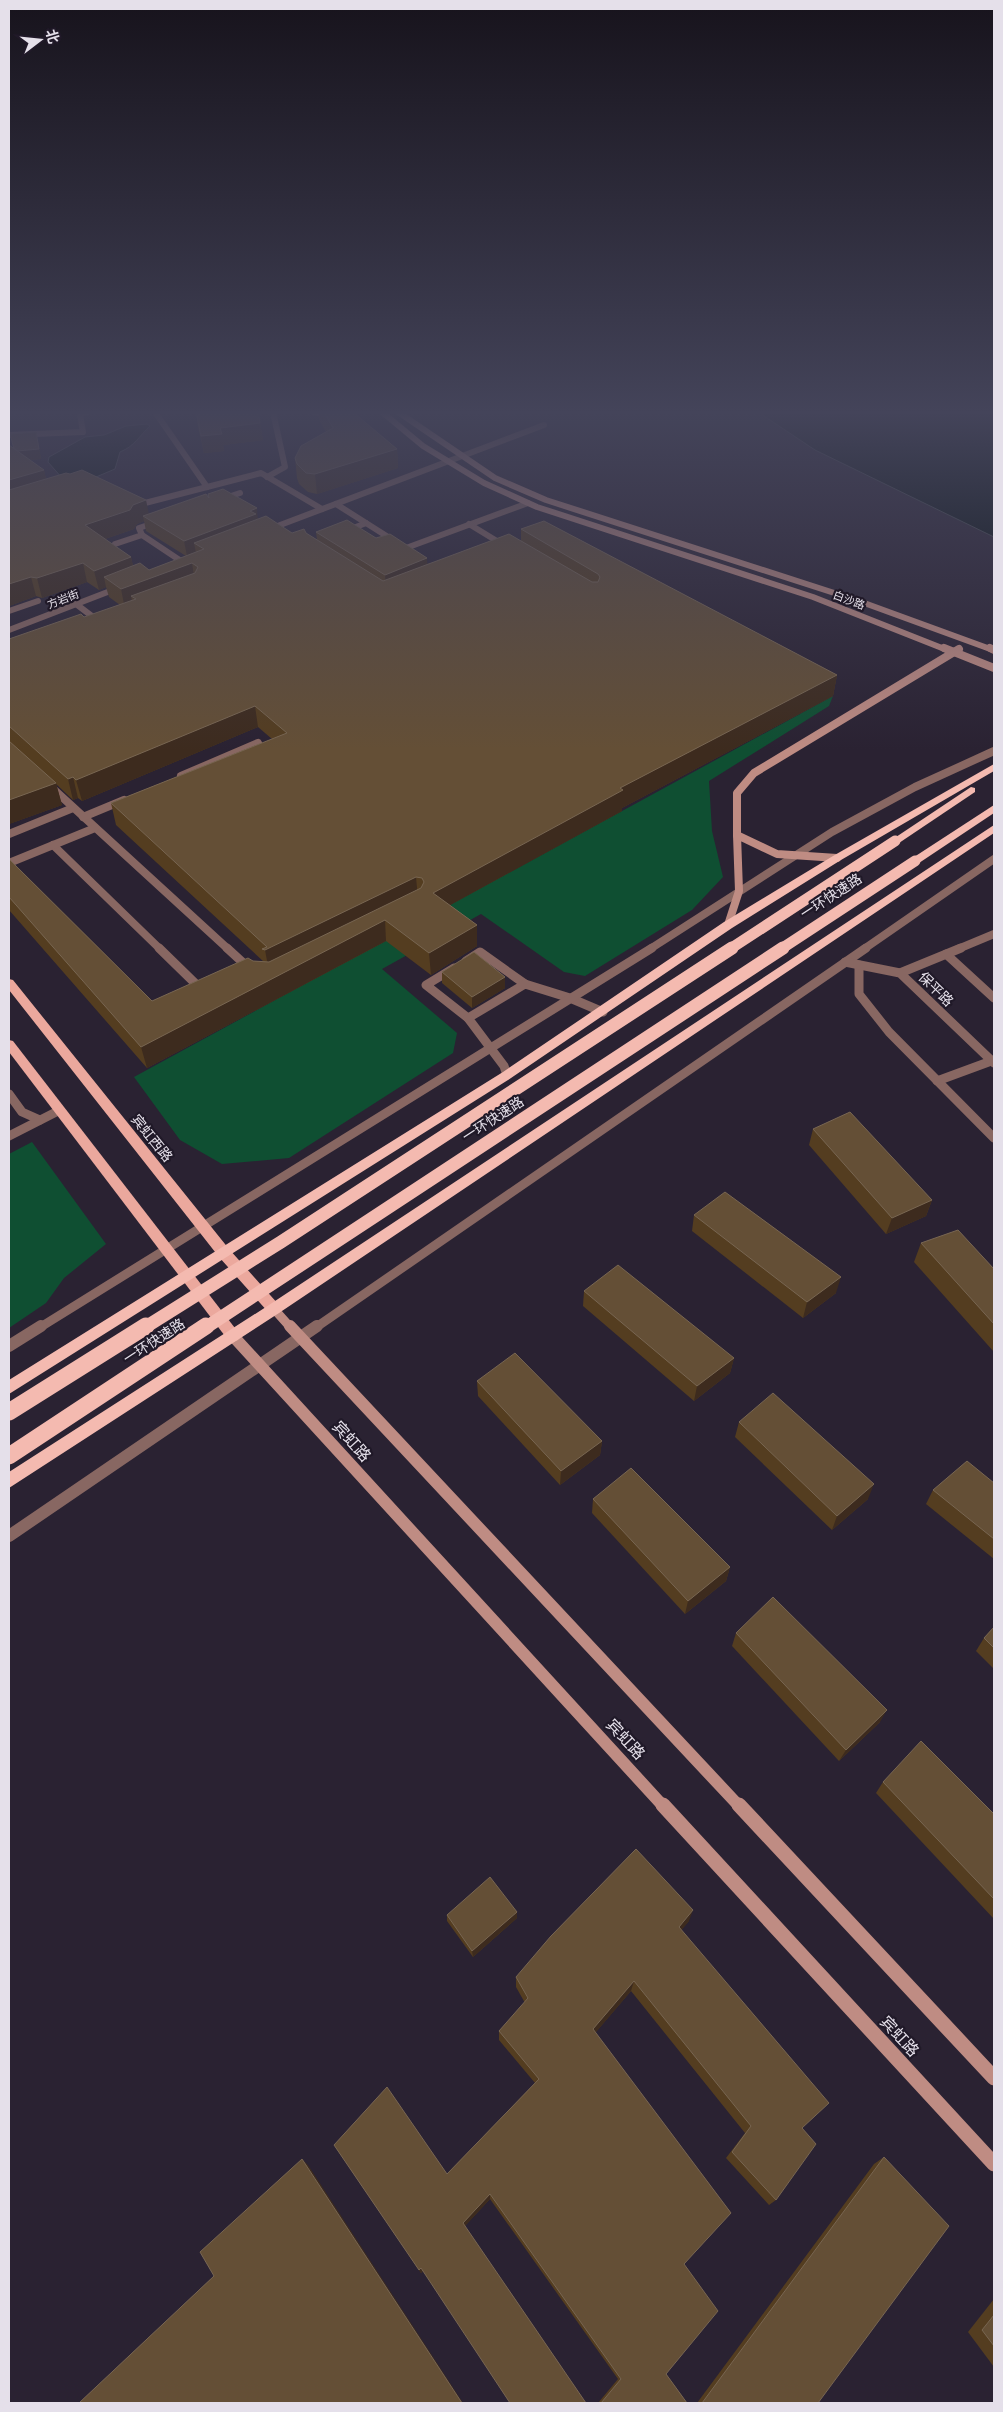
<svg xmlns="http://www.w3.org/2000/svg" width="1003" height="2412" viewBox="0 0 1003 2412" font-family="'Varela Round','Noto Sans SC',sans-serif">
  <rect width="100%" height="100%" fill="#2a2232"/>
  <!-- green -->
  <g fill="#0f4f32">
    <polygon points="833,696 829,706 709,781 712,831 723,877 692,910 585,976 564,972 481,914 382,969 457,1033 453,1053 289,1158 222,1164 180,1140 134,1077"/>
    <polygon points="32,1142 106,1244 64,1278 46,1303 9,1328 9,1154"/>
  </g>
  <!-- water -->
  <g fill="#030e10" stroke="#474d51">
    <polygon points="758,412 994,412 994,537 815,450"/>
    <path d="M147,424L150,426C139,436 135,446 120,452L115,469L96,477L62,478L48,462L49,457L85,437L104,435L126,426Z"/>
  </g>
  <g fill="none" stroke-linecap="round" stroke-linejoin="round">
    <!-- service-far3 -->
    <g stroke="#886762" stroke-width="6">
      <polyline points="155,412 207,487"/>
      <polyline points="267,477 285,467 273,412"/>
      <polyline points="222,499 240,493"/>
      <polyline points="134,502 145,503 261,473 322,509"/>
      <polyline points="336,504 396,542"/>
      <polyline points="469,524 505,546"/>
      <polyline points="346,531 366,523"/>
      <polyline points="142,535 184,563"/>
      <polyline points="115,544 142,535 139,528 157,522"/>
      <polyline points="406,548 528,503"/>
      <polyline points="76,604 101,623"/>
      <polyline points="9,611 38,601"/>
    </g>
    <!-- service-far2 -->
    <g stroke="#886762" stroke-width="8">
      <polyline points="181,776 258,743"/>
      <polyline points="50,786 228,949"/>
      <polyline points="83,817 124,800"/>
      <polyline points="9,834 73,808"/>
      <polyline points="53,845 160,949"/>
      <polyline points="9,863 95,828"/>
      <polyline points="650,949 832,832 915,787 994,751"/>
      <polyline points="864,949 994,859"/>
      <polyline points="958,949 994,934"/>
    </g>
    <!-- service-far1 -->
    <g stroke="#886762" stroke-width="9">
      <polyline points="159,948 203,991"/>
      <polyline points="227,948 252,971"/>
      <polyline points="946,954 994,998"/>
      <polyline points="466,961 480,952 525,984"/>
      <polyline points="859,965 859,994 889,1032 994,1138"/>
      <polyline points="454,968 426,985 468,1018"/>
      <polyline points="900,973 961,948"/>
      <polyline points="507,1075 504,1066 468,1018 525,984 570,998 603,1012"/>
      <polyline points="937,1081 994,1060"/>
      <polyline points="9,1094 22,1112 40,1120"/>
      <polyline points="39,1328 652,948"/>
      <polyline points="315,1328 866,948"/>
    </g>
    <!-- service -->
    <g stroke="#886762" stroke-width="12">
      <polyline points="9,1346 41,1326"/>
      <polyline points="9,1536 317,1326"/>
    </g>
    <!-- minor-far1 -->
    <g stroke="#886762" stroke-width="6">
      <polyline points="313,412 327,415 348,412"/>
      <polyline points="9,435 83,432 80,414 88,412"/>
      <polyline points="267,530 544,425"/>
      <polyline points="9,630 118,588"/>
    </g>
    <!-- minor -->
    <g stroke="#886762" stroke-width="9">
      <polyline points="845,962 900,973 994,1063"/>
      <polyline points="9,1136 60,1110"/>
    </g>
    <!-- secondary-far4 -->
    <g stroke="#bf8c83" stroke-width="6">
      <polyline points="382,412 423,446 484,483 537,507 813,597 947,650"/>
      <polyline points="398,412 495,478 546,500 856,600 993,650"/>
    </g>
    <!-- secondary-far3 -->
    <g stroke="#bf8c83" stroke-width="8">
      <polyline points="944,648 994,668"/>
      <polyline points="990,648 994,650"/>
      <polyline points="737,835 737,793 754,773 959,649"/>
      <polyline points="728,925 739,891 737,835 777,854 837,858"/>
    </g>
    <!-- secondary-far2 -->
    <polyline stroke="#bf8c83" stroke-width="9" points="274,1309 291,1328"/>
    <!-- secondary-far1 -->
    <g stroke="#bf8c83" stroke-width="12">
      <polyline points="290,1326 740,1807"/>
      <polyline points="233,1336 664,1807"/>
    </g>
    <!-- secondary -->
    <g stroke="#bf8c83" stroke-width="15">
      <polyline points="663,1805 994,2164"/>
      <polyline points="739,1805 994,2078"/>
    </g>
    <!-- primary -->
    <g fill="#eba89d" fill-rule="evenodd">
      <polygon points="9,979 13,980 229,1249 279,1305 281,1309 279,1313 274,1314 269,1313 219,1257 9,990"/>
      <polygon points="9,1040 13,1041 238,1332 240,1336 238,1340 233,1342 228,1340 9,1052"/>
    </g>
    <!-- trunk -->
    <g fill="#f4bab0" fill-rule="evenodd">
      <polygon points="994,764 994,771 841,860 732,928 511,1078 9,1394 9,1380 503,1072 724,922 833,856"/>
      <polygon points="971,787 975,788 975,792 899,843 895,844 890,841"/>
      <polygon points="994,805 994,813 919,863 911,863 911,859"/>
      <polygon points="994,825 994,833 279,1313 9,1488 9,1472 269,1305"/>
    </g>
    <!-- trunk-bridge-far2 -->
    <g stroke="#f4bab0" stroke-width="11">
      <polyline points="730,949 895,841"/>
      <polyline points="781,949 915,861"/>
    </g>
    <!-- trunk-bridge-far1 -->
    <g stroke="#f4bab0" stroke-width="13">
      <polyline points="144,1328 281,1242 732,948"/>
      <polyline points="205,1328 783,948"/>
    </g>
    <!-- trunk-bridge -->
    <g stroke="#f4bab0" stroke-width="17">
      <polyline points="9,1412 146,1326"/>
      <polyline points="9,1456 206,1326"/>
    </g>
  </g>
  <!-- wall -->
  <g fill="#543d20" fill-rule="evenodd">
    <polygon points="196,412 260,423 263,440 223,445 224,451 204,453 198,427"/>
    <polygon points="319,412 353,412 397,449 398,468 317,494 308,492 299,484 297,478 295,458 326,432 319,420"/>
    <path d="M38,442L41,459L29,460L44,470L46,479L149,514L209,498L292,533H306L317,540L316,532L376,538L427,558V564L521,541V529L837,675L833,696L622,808V811L450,905L477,925V946L431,975L386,941L147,1068L9,910V859L152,1001L253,961L264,962L116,825L111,803L272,739L258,727L82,801L78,798L73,800L56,784L62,805L9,824V639L84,617L120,605L109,597L106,587L99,590L87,582L42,598L36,596L9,606L14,449ZM144,521L146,531L186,556L149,570L133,566L131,557L105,539L134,529L137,524Z"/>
    <polygon points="442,972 505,988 472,1008 442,983"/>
    <polygon points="813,1129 932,1200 926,1216 886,1234 809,1145"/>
    <polygon points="694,1215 836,1293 803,1318 692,1231"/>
    <polygon points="921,1243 994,1269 994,1352 914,1262"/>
    <polygon points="584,1291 734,1358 730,1373 694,1401 583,1306"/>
    <polygon points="477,1381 602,1441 600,1455 560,1485 478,1396"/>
    <polygon points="739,1422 868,1499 832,1530 735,1437"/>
    <polygon points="994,1483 994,1559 926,1504 933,1490"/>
    <polygon points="593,1499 730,1567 726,1581 685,1614 592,1513"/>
    <polygon points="994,1627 994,1669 976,1651 984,1638"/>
    <polygon points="736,1633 880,1722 839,1761 732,1646"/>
    <polygon points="883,1782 994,1814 994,1919 876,1793"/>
    <polygon points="447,1915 517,1918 473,1957 447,1921"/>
    <polygon points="689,1921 681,1930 802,2128 776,2200 769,2205 726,2158 745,2133 631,1991 595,2033 684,2264 666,2374 687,2403 598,2403 618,2379 490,2199 421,2273 334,2145 447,2174 535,2083 499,2040 499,2031 525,2003 516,1987 516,1977"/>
    <polygon points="884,2157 818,2403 697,2403 874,2164"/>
    <polygon points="994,2299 994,2367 968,2332"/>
  </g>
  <!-- shaded-wall -->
  <g fill="#3d2b1e">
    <polygon points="260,423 263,440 223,445 224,451 204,453 201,436 220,428"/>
    <polygon points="36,432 41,459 17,461 15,451"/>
    <polygon points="397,449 398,468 317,494 315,474"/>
    <polygon points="44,470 48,488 9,500 9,480"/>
    <polygon points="146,500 150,519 143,516 144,521 137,524 134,529 90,544 85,525 133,505"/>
    <polygon points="257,508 258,523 194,543 196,553 187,556 184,541"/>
    <polygon points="131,557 135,576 104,577 106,587 99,590 94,571"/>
    <polygon points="427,558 428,573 386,590 385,575"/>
    <polygon points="83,563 87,582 42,598 37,578"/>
    <polygon points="192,563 195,583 131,596 133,606 125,609 121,589"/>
    <polygon points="31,577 36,596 9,606 9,584"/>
    <polygon points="837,675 833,696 622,808 622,811 434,914 433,893 620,788"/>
    <polygon points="255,706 258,727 82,801 76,780"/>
    <polygon points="73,777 78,798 73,800 68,779"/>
    <polygon points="56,783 62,805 9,824 9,800"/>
    <polygon points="416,877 418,899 269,971 265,950"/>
    <polygon points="385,920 386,941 147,1068 141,1047"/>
    <polygon points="477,925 477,946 431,975 429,953"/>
    <polygon points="505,977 505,988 472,1008 472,997"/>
    <polygon points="932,1200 926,1216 886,1234 892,1218"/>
    <polygon points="841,1277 836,1293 803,1318 807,1302"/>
    <polygon points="734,1358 730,1373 694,1401 697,1386"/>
    <polygon points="602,1441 600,1455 560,1485 561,1471"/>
    <polygon points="874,1484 868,1499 832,1530 837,1516"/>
    <polygon points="730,1567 726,1581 685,1614 688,1601"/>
    <polygon points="887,1710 880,1722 839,1761 846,1750"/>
    <polygon points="693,1910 689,1921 675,1938 679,1927"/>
    <polygon points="517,1912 517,1918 473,1957 472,1951"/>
    <polygon points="634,1981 631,1991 591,2038 593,2029"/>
    <polygon points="302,2159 308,2165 463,2403 462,2403"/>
    <polygon points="490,2194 490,2199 464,2227 463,2223"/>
    <polygon points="421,2268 423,2271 421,2273 419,2270"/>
  </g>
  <!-- building -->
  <g fill="#644f36" stroke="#786652">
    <polygon points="196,412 258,412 260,423 220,428 222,434 201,436"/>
    <polygon points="324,412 353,412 397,449 315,474 306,473 297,464 295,458 301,446 333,428"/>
    <polygon points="36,432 39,449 17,451 14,449 10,434"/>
    <polygon points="9,445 44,470 9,480"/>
    <polygon points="82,470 146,500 133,505 130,510 85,525 131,557 94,571 83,563 37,578 31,577 9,584 9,490 66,473 70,474"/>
    <polygon points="223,489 257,508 250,511 256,514 184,541 143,516 206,494 209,498 208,494"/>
    <polygon points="266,516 292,533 304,529 306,533 383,581 509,534 592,582 598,582 600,577 598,574 521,529 544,521 837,675 620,788 623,790 433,893 477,925 429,953 385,920 141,1047 9,897 9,859 152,1001 248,958 253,961 269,962 421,888 424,882 422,878 416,877 265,950 262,949 267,947 111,803 287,733 255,706 76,780 73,777 68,779 9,726 9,639 81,614 84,617 136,599 131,596 195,573 198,567 192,563 121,589 104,577 140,563 149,570 204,549 194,543"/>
    <polygon points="347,520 376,538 390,534 427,558 385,575 316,532"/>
    <polygon points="9,741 56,783 9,800"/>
    <polygon points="474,952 505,977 472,997 442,972"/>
    <polygon points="850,1112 932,1200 892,1218 813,1129"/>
    <polygon points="725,1192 841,1277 807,1302 694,1215"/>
    <polygon points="958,1230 994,1269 994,1324 921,1243"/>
    <polygon points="618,1265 734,1358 697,1386 584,1291"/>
    <polygon points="515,1353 602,1441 561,1471 477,1381"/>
    <polygon points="773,1393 874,1484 837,1516 739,1422"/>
    <polygon points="967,1461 994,1483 994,1539 933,1490"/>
    <polygon points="631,1468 730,1567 688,1601 593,1499"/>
    <polygon points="773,1597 887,1710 846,1750 736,1633"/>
    <polygon points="994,1627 994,1648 984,1638"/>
    <polygon points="921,1741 994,1814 994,1899 883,1782"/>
    <polygon points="636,1849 693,1910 679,1927 829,2103 802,2128 816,2144 776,2200 732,2152 751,2126 634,1981 593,2029 731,2213 684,2264 718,2311 666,2374 687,2403 601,2403 621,2379 490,2194 463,2223 586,2403 510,2403 421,2268 419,2270 334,2145 387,2087 447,2174 539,2079 499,2031 528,1998 516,1977 551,1936"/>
    <polygon points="490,1877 517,1912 472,1951 447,1915"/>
    <polygon points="884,2157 949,2226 818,2403 702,2403"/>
    <polygon points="302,2159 462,2403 79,2403 214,2276 200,2252"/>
    <polygon points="994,2315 994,2346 982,2330"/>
  </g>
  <!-- sky -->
  <linearGradient id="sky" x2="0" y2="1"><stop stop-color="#17131c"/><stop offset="0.55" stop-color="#44445a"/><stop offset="1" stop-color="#44445a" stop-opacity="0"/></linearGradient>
  <rect width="1003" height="750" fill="url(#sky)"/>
  <g text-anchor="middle" stroke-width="4.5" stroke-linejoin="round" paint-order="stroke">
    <!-- far-street labels -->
    <g font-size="11" fill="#e5e0ea" stroke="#201928">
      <text transform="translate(63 599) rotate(-21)" y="4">方岩街</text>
      <text transform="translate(849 600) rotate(20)" y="4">白沙路</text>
    </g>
    <!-- street labels -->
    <g font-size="14" fill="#e5e0ea" stroke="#201928">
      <text transform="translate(831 896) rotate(-33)" y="5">一环快速路</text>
      <text transform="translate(936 989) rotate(44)" y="5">保平路</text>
      <text transform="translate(493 1119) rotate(-33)" y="5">一环快速路</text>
      <text transform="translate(152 1138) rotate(51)" y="5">宾虹西路</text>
      <text transform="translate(154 1341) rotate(-33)" y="5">一环快速路</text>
    </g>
    <!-- near-street labels -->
    <g font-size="16" fill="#e5e0ea" stroke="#201928">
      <text transform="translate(352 1441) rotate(48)" y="6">宾虹路</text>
      <text transform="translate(626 1739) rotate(47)" y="6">宾虹路</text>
      <text transform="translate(900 2036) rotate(47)" y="6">宾虹路</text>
    </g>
  </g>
  <!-- border -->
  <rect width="1003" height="2412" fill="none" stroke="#e5e0ea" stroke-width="20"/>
  <!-- north arrow -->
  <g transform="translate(40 40) rotate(74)" stroke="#201928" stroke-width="4" paint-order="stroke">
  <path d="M0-4L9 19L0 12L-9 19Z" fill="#e5e0ea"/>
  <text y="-8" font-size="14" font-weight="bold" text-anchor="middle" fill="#e5e0ea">北</text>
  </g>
</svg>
